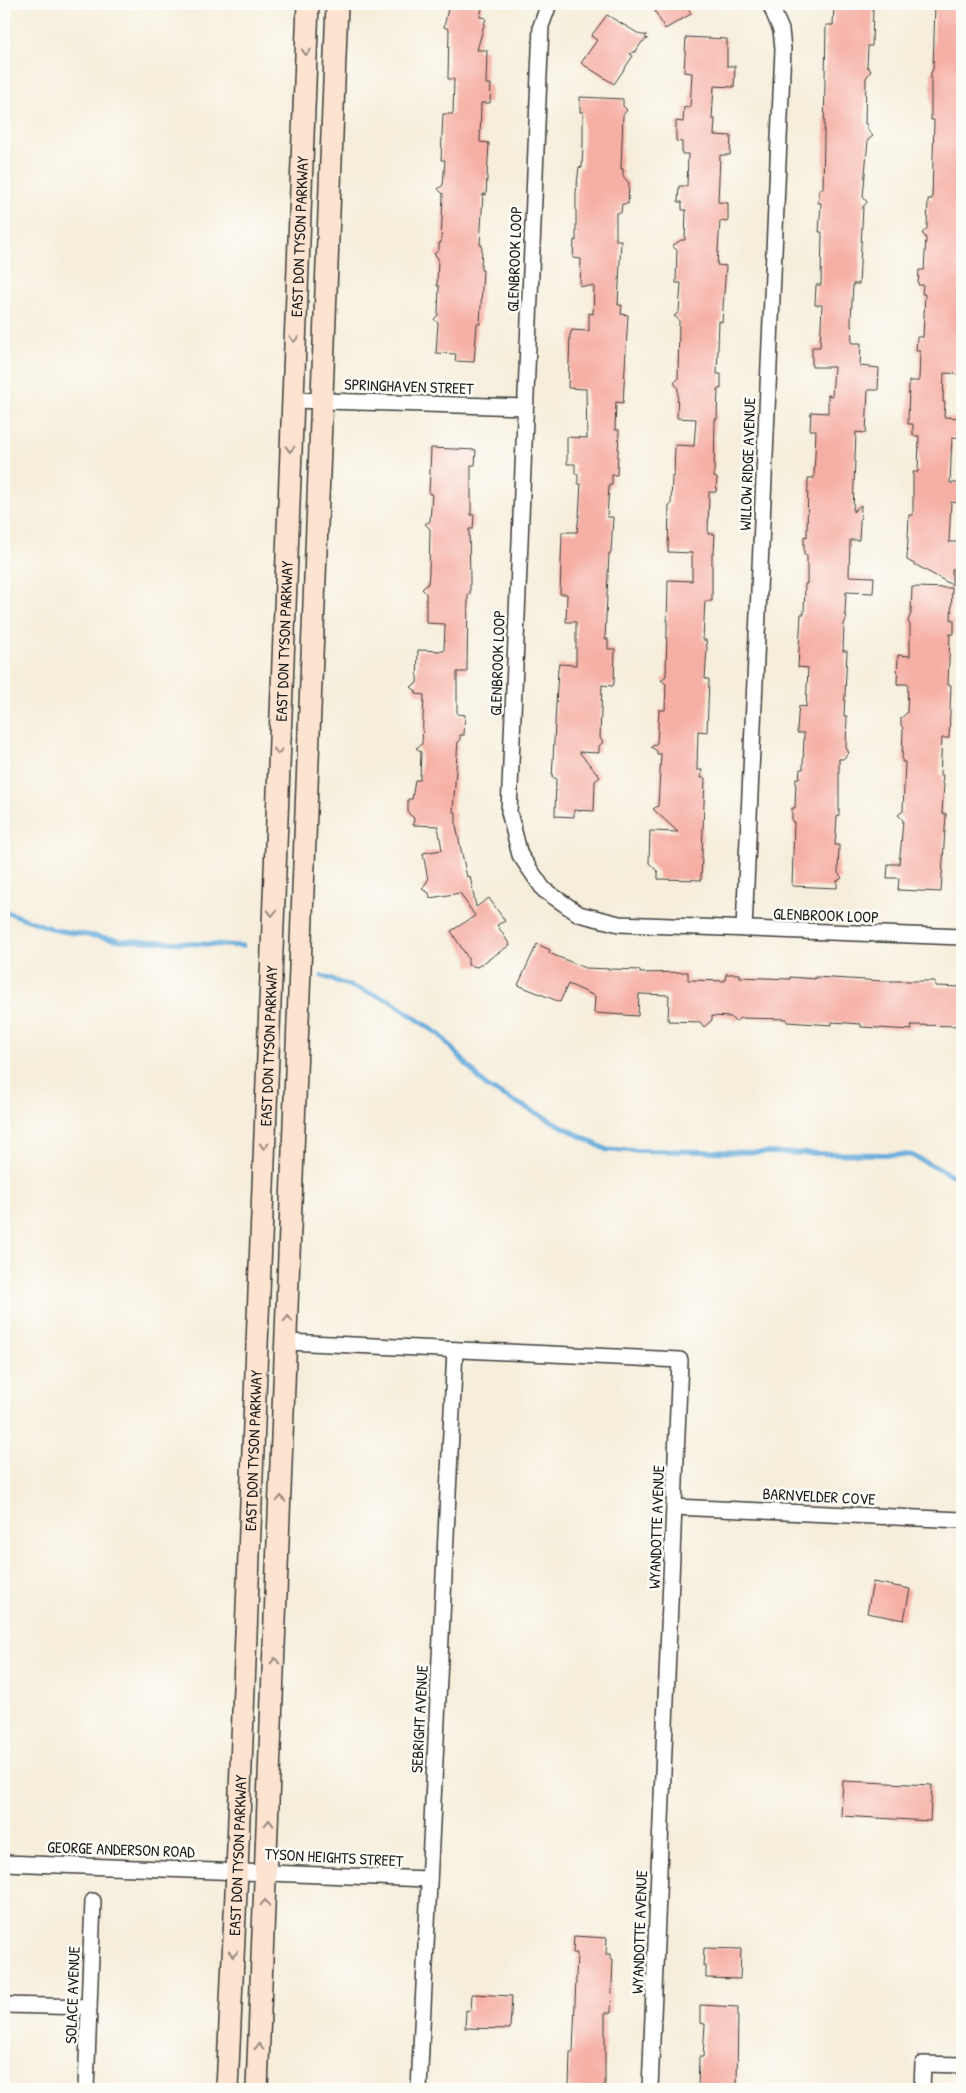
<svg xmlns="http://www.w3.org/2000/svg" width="966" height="2093" viewBox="0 0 966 2093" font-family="'Patrick Hand',sans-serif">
  <rect width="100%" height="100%" fill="#fdfcf7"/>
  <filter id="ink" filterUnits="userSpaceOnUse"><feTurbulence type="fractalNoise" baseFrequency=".02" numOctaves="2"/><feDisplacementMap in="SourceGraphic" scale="10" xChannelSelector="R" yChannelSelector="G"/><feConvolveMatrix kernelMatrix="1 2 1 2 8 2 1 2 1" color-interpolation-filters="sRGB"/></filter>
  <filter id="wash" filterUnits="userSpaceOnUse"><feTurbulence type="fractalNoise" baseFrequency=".0096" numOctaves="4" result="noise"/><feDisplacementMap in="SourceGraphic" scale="20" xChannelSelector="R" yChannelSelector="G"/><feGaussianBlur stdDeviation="1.12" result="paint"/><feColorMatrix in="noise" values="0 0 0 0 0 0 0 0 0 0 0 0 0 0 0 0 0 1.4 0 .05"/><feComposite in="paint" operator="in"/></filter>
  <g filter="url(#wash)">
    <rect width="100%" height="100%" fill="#f6eedb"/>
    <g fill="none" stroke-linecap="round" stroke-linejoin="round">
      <!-- stream -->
      <g stroke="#64aada" stroke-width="5">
        <polyline points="4,911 55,930 120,940 243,946"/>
        <polyline points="322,976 389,1000 440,1035 487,1087 607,1150 911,1155 962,1180"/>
      </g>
    </g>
    <g id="blocks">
      <!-- building -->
      <g fill="#f6afa4">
        <polygon points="449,4 483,4 480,17 486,18 477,50 487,50 486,84 491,84 490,103 481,103 480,142 489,143 486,195 483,194 480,245 482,245 481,270 483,270 480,324 477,324 474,362 455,361 456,354 436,353 438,323 434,319 438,315 439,286 437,286 438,258 434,254 439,250 439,243 441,243 443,194 438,189 443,185 445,160 441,160 443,114 453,114 454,79 448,79 449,29 444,27"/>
        <polygon points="651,4 686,4 691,14 665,29"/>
        <polygon points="834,4 873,4 872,46 868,46 867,66 871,71 866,78 865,124 867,124 867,130 873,136 868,140 863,197 867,202 863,207 859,284 853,284 851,320 852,343 861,343 860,366 879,368 878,390 868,390 866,433 856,432 853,512 861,505 859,540 850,540 849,576 874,577 873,593 846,592 845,614 847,617 844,624 843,651 847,651 844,716 847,716 846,748 849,753 843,759 839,759 839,815 837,817 835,845 839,845 838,873 842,878 837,881 837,888 792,886 794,822 792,822 792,808 795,808 796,778 799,778 800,769 803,769 804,733 797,733 798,715 799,706 806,707 808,668 798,667 801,614 804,614 805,584 807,584 807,555 804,555 804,536 807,537 808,478 814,478 816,430 810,430 811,412 828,413 828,395 832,396 834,367 812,367 812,347 820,347 822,305 815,305 816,285 821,285 822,232 819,232 821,203 818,203 819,189 823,189 826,25 833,25"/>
        <polygon points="935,4 962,4 961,287 962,287 962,307 960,307 959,353 962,353 962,374 944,373 943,402 945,402 944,417 962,418 962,438 952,437 950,483 960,483 959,503 951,502 949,542 958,542 956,569 952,569 952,585 907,560 909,515 913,515 913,472 918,472 919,436 913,436 913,424 908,424 909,381 919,381 920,351 916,351 917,337 923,337 925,294 922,294 923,285 918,285 919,270 924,270 926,238 922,233 927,229 928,199 932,199 934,120 931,120 931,73 933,69"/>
        <polygon points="607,15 641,35 647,35 645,38 648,39 642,42 636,51 630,54 633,56 614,84 581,63 597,40 591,36"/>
        <polygon points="686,37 727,39 727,66 735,66 734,87 714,86 712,119 715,119 714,135 731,136 730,155 720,155 718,202 728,203 728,222 720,221 717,265 726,266 722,322 719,321 717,374 721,374 721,389 718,388 717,419 715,419 714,477 717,478 716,492 709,492 708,534 715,534 714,553 712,553 712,601 705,601 703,640 706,640 707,648 705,679 709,679 707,732 698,731 697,770 702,770 701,778 705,778 701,880 658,879 658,872 649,863 650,831 678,832 653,809 658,806 661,754 657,754 657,751 651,747 657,743 659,710 665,710 666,684 661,680 666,676 668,580 692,581 692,553 668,552 669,505 671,505 672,476 674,476 675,445 694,446 696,419 677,418 678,388 674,383 678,379 679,320 674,316 679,312 681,283 676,283 677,250 672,246 681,240 685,240 686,210 682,210 682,202 678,202 679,186 687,186 688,154 682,154 682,142 676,141 676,121 683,122 684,107 690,108 692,73 684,72"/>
        <polygon points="580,97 623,99 623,106 627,110 623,115 621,169 623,169 623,176 629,183 628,204 622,204 621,213 616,213 616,240 621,240 618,305 622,305 621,314 628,315 623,403 616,402 615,430 619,430 617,475 612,475 612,485 609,485 607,517 613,517 611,553 609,553 605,639 608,639 608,649 615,649 614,683 613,686 602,685 600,738 603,742 599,746 599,753 579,752 600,777 595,781 594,811 574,810 574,817 555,816 556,778 552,778 558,669 559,664 576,665 576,622 566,622 567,594 560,594 562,532 577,532 579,516 581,484 578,484 578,474 575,474 575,464 567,464 567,437 587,438 586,389 568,388 570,335 572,330 589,331 589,313 593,314 594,286 580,286 581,259 573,258 574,240 576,241 576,193 579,167 582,168 583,142 583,112 580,112"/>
        <polygon points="431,448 476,450 475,465 471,465 471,515 474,515 473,529 469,529 470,580 470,594 468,594 467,672 457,672 457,714 465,715 464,735 460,735 460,741 458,741 453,812 456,812 456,826 467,877 470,876 476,907 489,898 505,921 497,925 510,945 477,967 468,965 468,958 451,931 475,916 460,893 430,898 429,893 422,889 428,880 423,853 442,850 438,826 413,825 414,818 408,813 408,799 412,799 415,780 420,780 421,752 416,748 422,744 424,695 416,694 416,691 411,687 417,683 418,650 444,651 445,624 426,623 426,593 422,589 428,584 429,572 430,529 425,524 430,521 432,494 429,494"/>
        <polygon points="912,587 952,588 951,620 954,620 954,634 950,634 948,685 951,685 949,738 942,738 940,775 943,775 942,784 944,784 942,813 946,814 941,892 898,890 899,878 887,878 888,864 899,864 901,846 903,820 898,815 903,811 905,762 902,762 903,728 901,725 901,718 907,713 908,684 897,684 898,655 910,656 910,625 908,621 911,613"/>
        <polygon points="537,944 550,950 549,953 585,968 640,970 640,973 688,972 688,980 725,981 726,974 740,974 740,977 790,979 790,977 815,979 815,977 882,981 935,981 935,986 962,987 962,1026 911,1025 912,1030 861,1027 861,1024 832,1022 832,1025 787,1022 787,1019 740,1018 735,1022 731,1017 712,1016 712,1020 704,1027 700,1022 668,1021 669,995 639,994 638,1016 594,1013 595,996 568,984 560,1002 518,985"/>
        <polygon points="873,1582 910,1589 904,1620 867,1613"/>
        <polygon points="843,1781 932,1785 930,1821 841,1816"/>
        <polygon points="574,1936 607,1938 606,1954 610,1954 610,1959 613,1959 611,2013 605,2013 605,2089 569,2088 570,2052 573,2052 577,1953 573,1953"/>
        <polygon points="704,1948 741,1949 740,1979 706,1978 706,1966 703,1966"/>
        <polygon points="472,1994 512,1996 510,2029 465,2028 466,2010 471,2011"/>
        <polygon points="700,2005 738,2007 737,2089 698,2089 699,2057 703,2057 705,2024 700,2023"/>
      </g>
    </g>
  </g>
  <g filter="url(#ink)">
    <use href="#blocks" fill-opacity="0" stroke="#3d3c39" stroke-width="1"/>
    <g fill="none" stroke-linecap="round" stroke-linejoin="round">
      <!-- street casing -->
      <g stroke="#3d3c39" stroke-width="18">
        <g id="street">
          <polyline points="549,4 541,26 509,812 520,855 544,890 579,914 619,924 962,937"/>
          <polyline points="292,400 525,407"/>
          <polyline points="744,929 783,49 781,30 770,4"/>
          <polyline points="287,1342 680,1360 650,2089"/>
          <polyline points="674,1507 962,1520"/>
          <polyline points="4,1863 429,1879"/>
          <polyline points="4,2005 89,2007"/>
          <polyline points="86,2089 93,1901"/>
          <polyline points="419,2089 455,1350"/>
          <polyline points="922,2089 923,2064 962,2065"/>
        </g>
      </g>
      <!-- secondary casing -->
      <g stroke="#3d3c39" stroke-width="24">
        <g id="secondary">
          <path id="s1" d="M227,2089L237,1871L308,4"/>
          <polyline points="257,2089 337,4"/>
        </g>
      </g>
      <!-- street -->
      <use href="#street" stroke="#fff" stroke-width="15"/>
      <!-- secondary -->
      <use href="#secondary" stroke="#fde4d1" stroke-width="21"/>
    </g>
    <!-- one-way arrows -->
    <defs><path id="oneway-chevron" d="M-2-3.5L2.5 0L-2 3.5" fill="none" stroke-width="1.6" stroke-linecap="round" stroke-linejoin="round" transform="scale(1.25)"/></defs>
    <g stroke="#988a80">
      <use href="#oneway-chevron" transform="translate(306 52) rotate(92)"/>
      <use href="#oneway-chevron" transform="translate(294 339) rotate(92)"/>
      <use href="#oneway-chevron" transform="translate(290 449) rotate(92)"/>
      <use href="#oneway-chevron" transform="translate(278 751) rotate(92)"/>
      <use href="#oneway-chevron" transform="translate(272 913) rotate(92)"/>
      <use href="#oneway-chevron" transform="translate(264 1146) rotate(92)"/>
      <use href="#oneway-chevron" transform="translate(288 1319) rotate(-88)"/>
      <use href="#oneway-chevron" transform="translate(281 1499) rotate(-88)"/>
      <use href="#oneway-chevron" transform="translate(275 1661) rotate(-88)"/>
      <use href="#oneway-chevron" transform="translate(269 1823) rotate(-88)"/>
      <use href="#oneway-chevron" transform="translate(265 1903) rotate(-87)"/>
      <use href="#oneway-chevron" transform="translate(233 1954) rotate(93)"/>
      <use href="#oneway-chevron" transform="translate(259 2047) rotate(-87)"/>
    </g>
  </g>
  <g text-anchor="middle" stroke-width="5" stroke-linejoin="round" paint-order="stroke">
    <!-- street labels -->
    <g font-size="16" fill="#1c1c1c" stroke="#fdfcf7">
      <text dy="6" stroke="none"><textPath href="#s1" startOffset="1854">EAST DON TYSON PARKWAY</textPath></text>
      <text transform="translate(514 259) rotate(-88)" y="6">GLENBROOK LOOP</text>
      <text transform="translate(409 386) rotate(2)" y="6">SPRINGHAVEN STREET</text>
      <text transform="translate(747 464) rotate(-88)" y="6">WILLOW RIDGE AVENUE</text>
      <text dy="6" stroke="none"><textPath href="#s1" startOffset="1449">EAST DON TYSON PARKWAY</textPath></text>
      <text transform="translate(497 663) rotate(-88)" y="6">GLENBROOK LOOP</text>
      <text transform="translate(826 915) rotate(2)" y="6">GLENBROOK LOOP</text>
      <text dy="6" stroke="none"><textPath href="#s1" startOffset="1044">EAST DON TYSON PARKWAY</textPath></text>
      <text dy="6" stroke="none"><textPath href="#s1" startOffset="639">EAST DON TYSON PARKWAY</textPath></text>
      <text transform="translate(819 1496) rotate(3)" y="6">BARNVELDER COVE</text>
      <text transform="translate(656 1527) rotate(-88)" y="6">WYANDOTTE AVENUE</text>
      <text transform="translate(419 1719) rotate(-87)" y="6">SEBRIGHT AVENUE</text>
      <text transform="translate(121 1849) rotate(2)" y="6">GEORGE ANDERSON ROAD</text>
      <text dy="6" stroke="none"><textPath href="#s1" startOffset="234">EAST DON TYSON PARKWAY</textPath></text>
      <text transform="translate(334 1857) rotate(3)" y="6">TYSON HEIGHTS STREET</text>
      <text transform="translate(639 1932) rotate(-88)" y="6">WYANDOTTE AVENUE</text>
      <text transform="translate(72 1995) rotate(-88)" y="6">SOLACE AVENUE</text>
    </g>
  </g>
  <!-- margin -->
  <rect width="966" height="2093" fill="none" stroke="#fdfcf7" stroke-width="20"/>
</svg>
